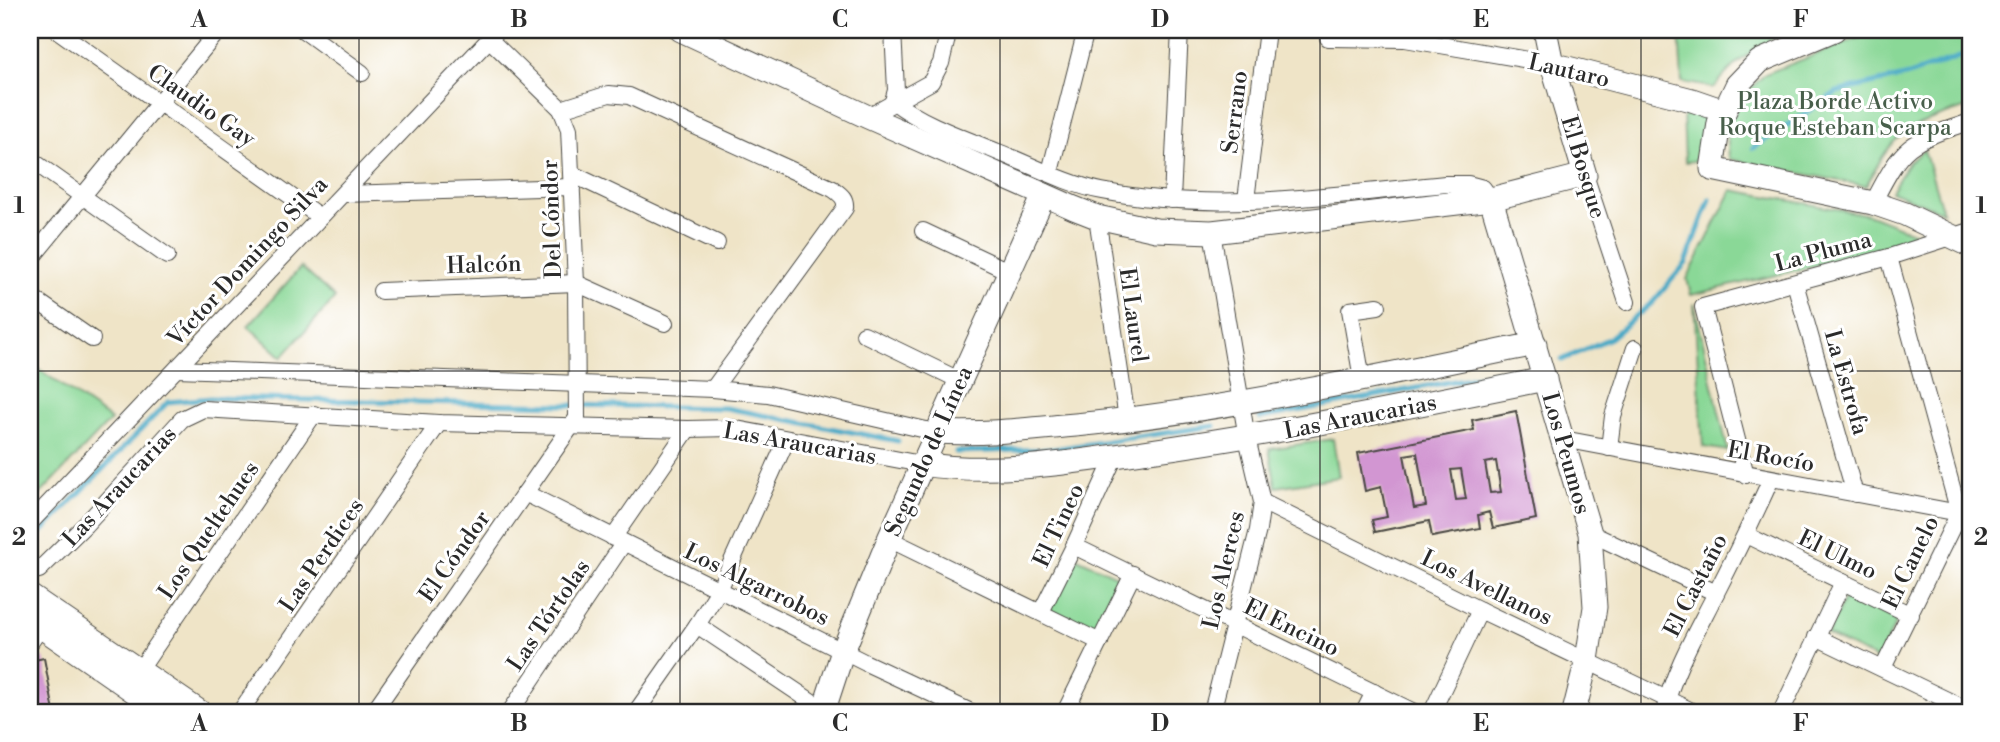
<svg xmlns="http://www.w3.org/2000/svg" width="2000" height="742" viewBox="0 0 2000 742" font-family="'Libre Bodoni',serif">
  <rect width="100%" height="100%" fill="#fff"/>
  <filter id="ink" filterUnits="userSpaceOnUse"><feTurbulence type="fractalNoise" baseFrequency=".0143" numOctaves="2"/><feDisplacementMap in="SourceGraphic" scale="14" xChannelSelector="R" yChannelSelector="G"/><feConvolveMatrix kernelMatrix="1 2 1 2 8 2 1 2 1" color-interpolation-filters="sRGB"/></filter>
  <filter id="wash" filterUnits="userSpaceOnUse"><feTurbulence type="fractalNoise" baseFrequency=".00686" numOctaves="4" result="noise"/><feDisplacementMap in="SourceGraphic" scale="28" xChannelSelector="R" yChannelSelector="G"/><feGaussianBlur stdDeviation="1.57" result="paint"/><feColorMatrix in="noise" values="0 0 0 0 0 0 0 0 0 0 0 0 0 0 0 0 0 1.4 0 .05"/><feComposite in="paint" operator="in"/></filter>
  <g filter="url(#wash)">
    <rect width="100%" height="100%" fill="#efe4c7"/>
    <!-- green -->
    <g fill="#8ad897" stroke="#5a8261" stroke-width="2">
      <path d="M1679,30H1784L1786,31C1757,48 1734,61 1714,88L1682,82Z"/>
      <path d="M1879,30H1970V106C1909,127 1897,125 1866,186L1729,159L1727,130L1740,99L1765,74Z"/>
      <polygon points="1683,110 1707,116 1709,126 1695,161 1685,162"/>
      <polygon points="1924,150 1943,212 1891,191 1909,162"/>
      <polygon points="1732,190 1870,215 1931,239 1691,295 1687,279"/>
      <polygon points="301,267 335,298 282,357 248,326"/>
      <polygon points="1694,303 1728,451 1703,447"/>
      <polygon points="30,363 111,420 30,505"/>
      <polygon points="1333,439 1339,477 1276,487 1269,449"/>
      <polygon points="1075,557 1119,577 1094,630 1047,610"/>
      <polygon points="1846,595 1897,620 1878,660 1827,635"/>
    </g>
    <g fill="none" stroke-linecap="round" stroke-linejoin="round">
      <!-- stream -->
      <g stroke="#47a9c6" stroke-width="5">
        <polyline points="1753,148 1837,92 1909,75 1970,53"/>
        <polyline points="1562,360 1610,338 1653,302 1686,263 1710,199"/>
        <polyline points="1260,418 1517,369"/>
        <polyline points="956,452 1053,449 1214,426"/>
        <polyline points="30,544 168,402 211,398 726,408 898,441"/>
      </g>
    </g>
    <g id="blocks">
      <!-- building -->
      <g fill="#d296d2" fill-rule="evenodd">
        <path d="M1516,411L1536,519L1493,528L1489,512L1478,515L1480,528L1432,537L1429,521L1375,532L1372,520L1387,517L1381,487L1365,491L1358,453L1474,430L1472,420ZM1417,453L1426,506L1414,508L1404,455ZM1496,461L1501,492L1490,493L1485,463ZM1461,469L1466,499L1456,500L1451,470Z"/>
        <polygon points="44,658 54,712 30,712 30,661"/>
      </g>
    </g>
  </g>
  <g filter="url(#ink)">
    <use href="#blocks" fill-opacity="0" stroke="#484742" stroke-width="2"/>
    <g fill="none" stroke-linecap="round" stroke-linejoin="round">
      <!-- street casing -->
      <g stroke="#484742" stroke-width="18">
        <g id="street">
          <polyline points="57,30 320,217"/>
          <polyline points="303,30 362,73"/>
          <polyline points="1328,38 1405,39 1552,64"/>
          <path d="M893,101C922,124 963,138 998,152C1029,164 1069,185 1102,191C1215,213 1332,195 1445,184H1468L1483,188L1491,199"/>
          <polyline points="893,101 896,90 893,30"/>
          <path d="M561,109L609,94L629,96L833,189C841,195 846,198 845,208L713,389"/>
          <polyline points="868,117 931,82 941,63 949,30"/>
          <polyline points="30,159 167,256"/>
          <polyline points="1050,172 1086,30"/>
          <polyline points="572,174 717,243"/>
          <polyline points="1585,175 1627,302"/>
          <polyline points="343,194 572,187"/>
          <polyline points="1172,200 1180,30"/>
          <polyline points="1246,200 1267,30"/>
          <path d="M1873,203C1903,144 1908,142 1970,122"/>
          <polyline points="1097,217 1127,419"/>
          <polyline points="923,231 1008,271"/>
          <polyline points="1212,232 1247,438 1262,502 1258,530 1212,712"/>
          <polyline points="30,260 219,30"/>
          <polyline points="1795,283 1855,494"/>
          <polyline points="381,291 576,283 665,323"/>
          <polyline points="30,296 92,339"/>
          <polyline points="864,334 959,380"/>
          <polyline points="177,369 713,389 768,394 935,432"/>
          <polyline points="1362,379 1350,310 1378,306"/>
          <polyline points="1563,439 1970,515"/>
          <polyline points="1609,448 1613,416 1635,348"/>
          <polyline points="1746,475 1703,307 1889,257 1970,231"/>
          <polyline points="525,493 866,663 971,712"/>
          <polyline points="1262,502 1480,610 1694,712"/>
          <polyline points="30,523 498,30"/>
          <polyline points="1590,533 1716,593"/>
          <polyline points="1746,535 1911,615"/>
          <polyline points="613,538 688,429"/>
          <polyline points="889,539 1100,642"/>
          <polyline points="1074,546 1414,712"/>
          <polyline points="30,572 39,570 85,525 182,419 203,409 439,423 688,429 731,428 921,464"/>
          <polyline points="1041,612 1074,546 1115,456"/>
          <polyline points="697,625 824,710"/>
          <polyline points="1816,637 1970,711"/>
          <polyline points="30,643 41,627"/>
          <polyline points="1883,668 1959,513 1889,257"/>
          <polyline points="139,671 314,414"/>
          <polyline points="240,712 439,423"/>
          <polyline points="373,712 577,418 576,283 569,129 561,109 489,39"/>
          <polyline points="510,712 623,544"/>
          <polyline points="636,712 697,625 719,590 787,439"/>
          <polyline points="1065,712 1133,574"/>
          <polyline points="1364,712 1374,692"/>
          <polyline points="1432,712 1480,610"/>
          <path d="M1664,712C1673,672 1695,634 1714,597C1734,558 1753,519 1771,479"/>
          <polyline points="1781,712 1843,582"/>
        </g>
      </g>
      <!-- secondary casing -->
      <g stroke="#484742" stroke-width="25">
        <g id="secondary">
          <polyline points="681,30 868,117 1074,208 1097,217 1156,230 1212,232 1491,199 1585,175 1552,64 1545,30"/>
          <polyline points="1834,30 1760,61 1737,85 1719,123 1712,169 1873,203 1905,214 1970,245"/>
          <polyline points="1552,64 1692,100 1724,111"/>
          <polyline points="1491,199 1590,533 1595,607 1587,660 1574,712"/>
          <path d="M935,432C989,435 1041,428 1095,423C1243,407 1389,374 1535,344"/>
          <path d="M921,464C995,475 1070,463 1143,452C1278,433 1412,406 1545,379"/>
          <polyline points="30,596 200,712"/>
          <polyline points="30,619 164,712"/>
          <polyline points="823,712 843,651 889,539 1044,195"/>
        </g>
      </g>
      <!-- street -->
      <use href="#street" stroke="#fff" stroke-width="16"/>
      <!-- secondary -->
      <use href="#secondary" stroke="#fff" stroke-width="23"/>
    </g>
  </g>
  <!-- grid -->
  <path fill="none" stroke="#2b2b2b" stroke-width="2" stroke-opacity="0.55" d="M359,30V712M680,30V712M1000,30V712M1320,30V712M1641,30V712M30,371H1970"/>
  <g text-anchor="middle" stroke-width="6" stroke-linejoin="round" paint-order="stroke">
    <!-- street labels -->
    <g font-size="23" fill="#2b2b2b" stroke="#fff">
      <text transform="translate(1569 70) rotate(13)" y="8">Lautaro</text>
      <text transform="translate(202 105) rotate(35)" y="8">Claudio Gay</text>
      <text transform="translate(1234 112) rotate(-83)" y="8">Serrano</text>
      <text transform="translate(1584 167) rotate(73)" y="8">El Bosque</text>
      <text transform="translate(551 219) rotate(-92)" y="8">Del Cóndor</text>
      <text transform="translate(1823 251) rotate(-15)" y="8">La Pluma</text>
      <text transform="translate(247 261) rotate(-47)" y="8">Víctor Domingo Silva</text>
      <text transform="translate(484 264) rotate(-2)" y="8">Halcón</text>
      <text transform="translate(1134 315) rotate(82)" y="8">El Laurel</text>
      <text transform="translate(1847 382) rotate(74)" y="8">La Estrofa</text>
      <text transform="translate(1360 416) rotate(-11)" y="8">Las Araucarias</text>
      <text transform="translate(800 443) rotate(10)" y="8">Las Araucarias</text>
      <text transform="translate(928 451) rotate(-66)" y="8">Segundo de Línea</text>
      <text transform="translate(1567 453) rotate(74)" y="8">Los Peumos</text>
      <text transform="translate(1771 456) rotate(10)" y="8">El Rocío</text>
      <text transform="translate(119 486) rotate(-47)" y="8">Las Araucarias</text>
      <text transform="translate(1058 525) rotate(-65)" y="8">El Tineo</text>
      <text transform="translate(208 530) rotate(-56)" y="8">Los Queltehues</text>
      <text transform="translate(1838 554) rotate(26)" y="8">El Ulmo</text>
      <text transform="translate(321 555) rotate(-56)" y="8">Las Perdices</text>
      <text transform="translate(454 556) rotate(-55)" y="8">El Cóndor</text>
      <text transform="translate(1910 562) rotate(-64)" y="8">El Canelo</text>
      <text transform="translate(1223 570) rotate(-77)" y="8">Los Alerces</text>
      <text transform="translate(757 584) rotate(26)" y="8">Los Algarrobos</text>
      <text transform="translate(1695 585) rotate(-63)" y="8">El Castaño</text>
      <text transform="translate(1487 587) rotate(26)" y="8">Los Avellanos</text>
      <text transform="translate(548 615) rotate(-56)" y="8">Las Tórtolas</text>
      <text transform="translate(1292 627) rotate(26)" y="8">El Encino</text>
    </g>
    <!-- park labels -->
    <g font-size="23" fill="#485f4b" stroke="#fff">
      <text x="1835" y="109">Plaza Borde Activo<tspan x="1835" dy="26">Roque Esteban Scarpa</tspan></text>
    </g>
  </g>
  <!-- margin -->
  <rect width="2000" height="742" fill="none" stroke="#fff" stroke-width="77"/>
  <rect x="38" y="38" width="1924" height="666" fill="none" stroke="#2b2b2b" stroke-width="2.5"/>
  <g font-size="23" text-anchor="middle" font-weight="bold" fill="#2b2b2b">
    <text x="199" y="27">A</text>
    <text x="519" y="27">B</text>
    <text x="840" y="27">C</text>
    <text x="1160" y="27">D</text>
    <text x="1481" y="27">E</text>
    <text x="1801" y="27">F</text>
    <text x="19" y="213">1</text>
    <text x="1981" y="213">1</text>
    <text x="19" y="545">2</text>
    <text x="1981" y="545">2</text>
    <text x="199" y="731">A</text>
    <text x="519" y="731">B</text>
    <text x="840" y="731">C</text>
    <text x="1160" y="731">D</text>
    <text x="1481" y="731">E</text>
    <text x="1801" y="731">F</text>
  </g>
</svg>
